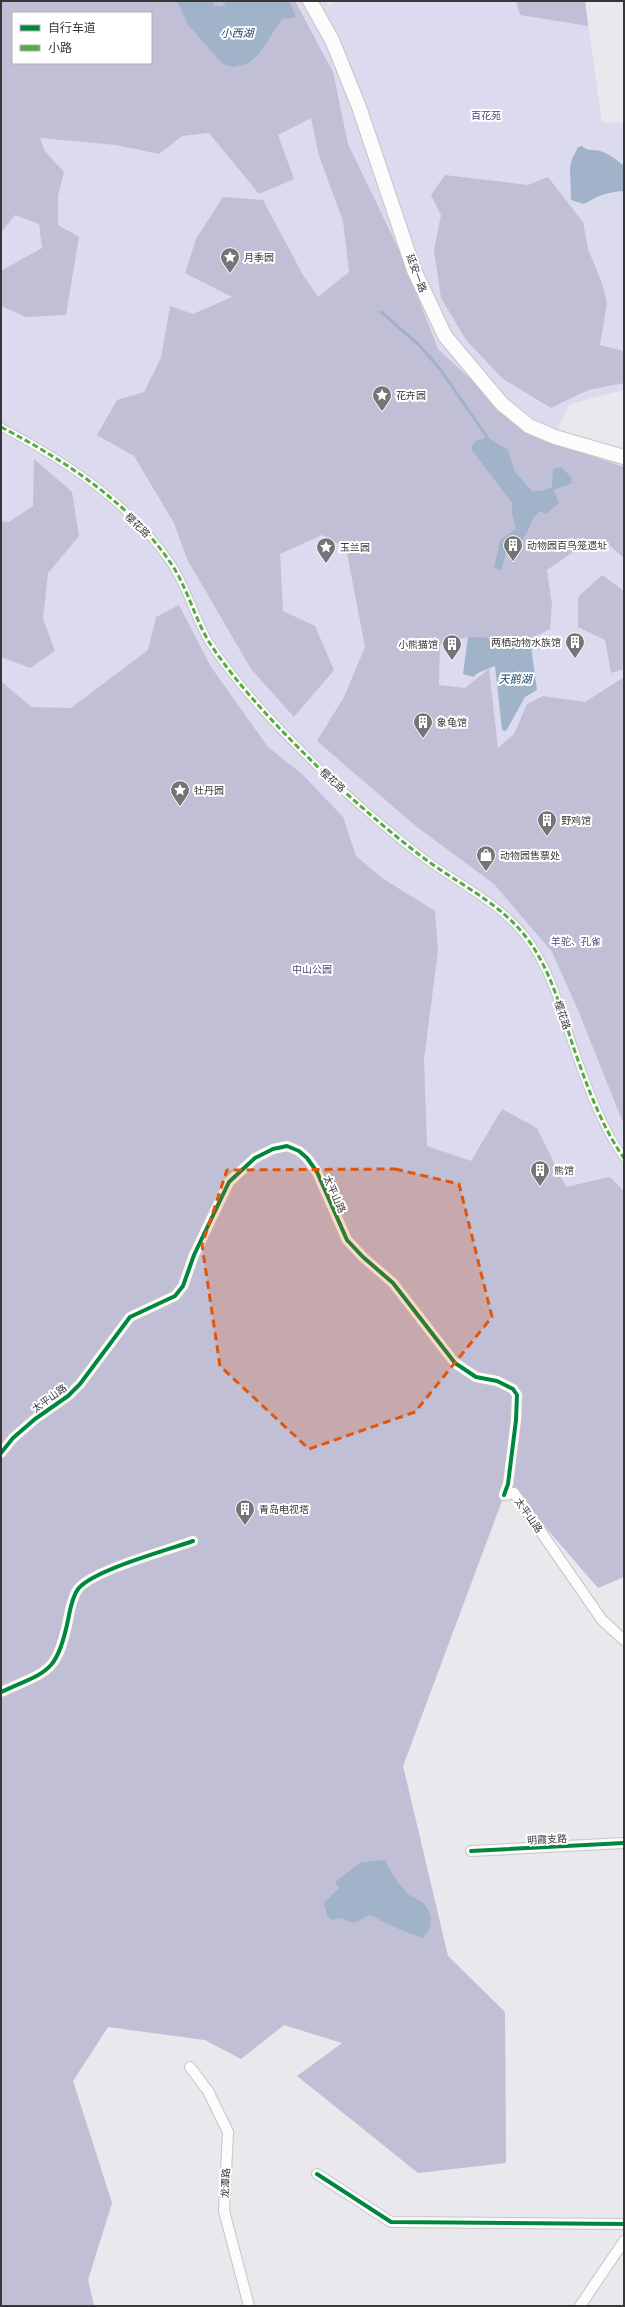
<svg xmlns="http://www.w3.org/2000/svg" width="625" height="2307" viewBox="0 0 625 2307" font-family="'Roboto Condensed','Noto Sans SC',sans-serif">
  <rect width="100%" height="100%" fill="#e9e8ec"/>
  <!-- green -->
  <path fill="#dcdaef" fill-rule="evenodd" d="M1,1H326L330,6L336,1H585L602,122L624,123V390L570,404L558,427L557,435L624,453V1577L509,1484L403,1766L448,1956L505,2012L506,2163L342,2043L284,2025L241,2059L205,2040L108,2027L73,2081L112,2203L88,2280L94,2306H1ZM13,13H151V63H13Z"/>
  <!-- forest -->
  <g fill="#c1bfd5" fill-rule="evenodd">
    <path d="M1,1H295L333,72L348,144L401,254L438,349L511,416L583,453L624,467V558L608,544L576,550L547,570L552,605L550,629L530,639L480,640L468,637L440,644L439,685L465,688L489,669L498,748L514,734L527,704L543,696L585,702L624,677V1125L578,1010L552,952L494,884L417,827L317,741L344,697L365,647L346,548L322,535L280,554L283,611L315,626L334,670L294,717L251,669L187,559L174,523L134,456L97,435L117,400L144,392L161,358L170,306L193,314L232,297L185,273L196,239L223,197L263,200L303,275L318,297L349,272L343,221L319,156L311,118L278,135L294,179L259,194L209,133L182,136L159,154L116,145L40,138L44,150L64,172L58,196V225L79,237L66,315L26,317L1,306V271L42,248L39,224L15,215L1,233ZM13,13H151V63H13Z"/>
    <polygon points="516,1 585,1 588,26 520,15"/>
    <polygon points="445,175 528,185 548,177 583,222 588,249 602,283 607,303 600,345 624,351 624,383 588,390 551,408 503,379 466,340 441,298 434,250 441,215 431,195"/>
    <polygon points="34,459 72,492 79,536 48,573 43,619 55,651 30,668 1,657 1,521 9,522 33,506"/>
    <polygon points="602,575 624,591 624,669 611,673 605,640 578,627 578,597"/>
    <polygon points="179,605 211,667 268,747 302,774 343,817 356,856 382,878 435,911 438,951 424,1059 427,1146 471,1161 502,1109 537,1128 566,1187 610,1177 624,1191 624,1577 598,1588 508,1484 403,1766 448,1956 505,2012 506,2163 418,2173 297,2076 342,2043 284,2025 241,2059 205,2040 108,2027 73,2081 112,2203 88,2280 94,2306 1,2306 1,681 31,707 71,708 148,650 156,617"/>
  </g>
  <!-- water -->
  <g fill="#a1b3c9">
    <polygon points="177,1 212,1 214,5 222,7 227,1 289,1 296,17 282,19 259,54 247,64 233,67 223,64 188,25"/>
    <path d="M582,146C588,152 593,149 600,151C608,153 618,161 624,166V191C608,192 599,195 584,204L571,200L570,167L572,159L578,147Z"/>
    <path d="M487,437L508,450L515,472L532,491H542L552,487L553,469L561,467L571,477L572,483L554,490L559,503L546,514L540,511C530,519 533,523 527,532C522,542 514,548 505,555L502,569L500,570L494,568L500,540L516,529L512,513V503L471,449L475,441Z"/>
    <polygon points="468,637 530,639 537,690 525,697 506,731 502,730 495,666 478,673 473,677 463,674"/>
    <path d="M385,1860C391,1873 398,1884 408,1894C412,1898 420,1899 424,1904C433,1914 433,1929 423,1938C405,1932 388,1925 370,1915L354,1923L340,1918L331,1920L327,1916L324,1903L339,1888L335,1882L361,1862Z"/>
  </g>
  <g fill="none" stroke-linecap="round" stroke-linejoin="round">
    <!-- stream -->
    <polyline stroke="#a1b3c9" stroke-width="3" points="381,312 418,344 440,369 487,437"/>
    <!-- pedestrian casing -->
    <g stroke="#c5c5c7" stroke-width="9">
      <path id="pedestrian" d="M1,427C64,460 129,502 170,562C187,586 194,617 209,642C239,688 283,733 323,772C354,801 387,830 421,856C456,883 498,901 526,937C550,968 561,1009 573,1046C586,1083 601,1126 624,1158"/>
    </g>
    <!-- minor casing -->
    <g stroke="#c5c5c7" stroke-width="12">
      <g id="minor">
        <polyline points="1,1453 13,1438 35,1419 68,1396 80,1384 130,1317 175,1296 183,1286 194,1255 229,1182 255,1158 273,1149 287,1146 299,1151 307,1158 317,1172 347,1240 363,1257 393,1283 455,1363 476,1377 497,1381 513,1389 517,1395 516,1420 508,1484 504,1495"/>
        <polyline points="504,1495 514,1493 602,1620 624,1640"/>
        <path d="M1,1692C47,1671 57,1674 68,1620C70,1610 72,1597 78,1589C93,1570 168,1550 193,1541"/>
        <polyline points="471,1851 624,1843"/>
        <polyline points="190,2067 208,2091 228,2132 224,2211 249,2306"/>
        <polyline points="317,2174 391,2222 624,2224"/>
        <polyline points="580,2306 624,2241"/>
      </g>
    </g>
    <!-- secondary casing -->
    <g stroke="#c5c5c7" stroke-width="16">
      <polyline id="secondary" points="310,1 332,40 359,107 414,270 445,336 502,404 529,426 555,437 624,457"/>
    </g>
    <!-- pedestrian -->
    <use href="#pedestrian" stroke="#fcfcfc" stroke-width="7"/>
    <!-- minor -->
    <use href="#minor" stroke="#fcfcfc" stroke-width="10"/>
    <!-- secondary -->
    <use href="#secondary" stroke="#fcfcfc" stroke-width="14"/>
    <!-- quiet -->
    <path stroke="#55ac46" stroke-width="3" stroke-dasharray="6 3" stroke-linecap="butt" d="M1,427C64,460 129,502 170,562C187,586 194,617 209,642C239,688 283,733 323,772C354,801 387,830 421,856C456,883 498,901 526,937C550,968 561,1009 573,1046C586,1083 601,1126 624,1158"/>
    <!-- cycleway casing -->
    <g stroke="#fff" stroke-width="6">
      <g id="cycleway">
        <polyline points="1,1453 13,1438 35,1419 68,1396 80,1384 130,1317 175,1296 183,1286 194,1255 229,1182 255,1158 273,1149 287,1146 299,1151 307,1158 317,1172 347,1240 363,1257 393,1283 455,1363 476,1377 497,1381 513,1389 517,1395 516,1420 508,1484 504,1495"/>
        <path d="M1,1692C47,1671 57,1674 68,1620C70,1610 72,1597 78,1589C93,1570 168,1550 193,1541"/>
        <polyline points="471,1851 624,1843"/>
        <polyline points="317,2174 391,2222 624,2224"/>
      </g>
    </g>
    <!-- cycleway -->
    <use href="#cycleway" stroke="#00873e" stroke-width="4"/>
  </g>
  <!-- marked area -->
  <path fill="#df570e" fill-opacity="0.2" stroke="#df570e" stroke-width="3" stroke-dasharray="8 5" stroke-linejoin="round" d="M395,1169L459,1184L492,1317L415,1412L309,1449L220,1366L202,1245L227,1170Z"/>
  <!-- icons -->
  <defs>
    <g id="sight-pin" transform="scale(1)"><path d="M0 17L-7.5 6A9.5 9.5 0 1 1 7.5 6Z" fill="#757578" stroke="#fff"/><path d="M0-6L1.8-2.2L6-1.7L2.9 1.2L3.7 5.4L0 3.3L-3.7 5.4L-2.9 1.2L-6-1.7L-1.8-2.2Z" fill="#fff"/></g>
    <g id="building-pin" transform="scale(1)"><path d="M0 17L-7.5 6A9.5 9.5 0 1 1 7.5 6Z" fill="#757578" stroke="#fff"/><path d="M-4-6H4V6H1V3H-1V6H-4ZM-2.5-4.3h1.7v1.8h-1.7ZM.8-4.3h1.7v1.8H.8ZM-2.5-1h1.7V.8h-1.7ZM.8-1h1.7V.8H.8Z" fill="#fff"/></g>
    <g id="shop-pin" transform="scale(1)"><path d="M0 17L-7.5 6A9.5 9.5 0 1 1 7.5 6Z" fill="#757578" stroke="#fff"/><path d="M-5-2.5h2.3a2.7 3.5 0 0 1 5.4 0H5L5.5 6h-11ZM-1.5-2.5h3a1.5 2.3 0 0 0-3 0Z" fill="#fff"/></g>
  </defs>
  <g fill-rule="evenodd">
    <use href="#sight-pin" x="230" y="257"/>
    <use href="#sight-pin" x="382" y="395"/>
    <use href="#building-pin" x="513" y="545"/>
    <use href="#sight-pin" x="326" y="547"/>
    <use href="#building-pin" x="575" y="642"/>
    <use href="#building-pin" x="452" y="644"/>
    <use href="#building-pin" x="423" y="722"/>
    <use href="#sight-pin" x="180" y="790"/>
    <use href="#building-pin" x="547" y="820"/>
    <use href="#shop-pin" x="486" y="855"/>
    <use href="#building-pin" x="540" y="1170"/>
    <use href="#building-pin" x="245" y="1509"/>
  </g>
  <g text-anchor="middle" stroke-width="4" stroke-linejoin="round" paint-order="stroke">
    <!-- park labels -->
    <g font-size="10" fill="#4f477b" stroke="#fff">
      <text x="486" y="119">百花苑</text>
      <text x="576" y="945">羊驼、孔雀</text>
      <text x="312" y="973">中山公园</text>
    </g>
    <!-- poi labels -->
    <g font-size="10" fill="#373739" stroke="#fff" text-anchor="start">
      <text x="244" y="261">月季园</text>
      <text x="396" y="399">花卉园</text>
      <text x="527" y="549">动物园百鸟笼遗址</text>
      <text x="340" y="551">玉兰园</text>
      <text x="561" y="646" text-anchor="end">两栖动物水族馆</text>
      <text x="438" y="648" text-anchor="end">小熊猫馆</text>
      <text x="437" y="726">象龟馆</text>
      <text x="194" y="794">牡丹园</text>
      <text x="561" y="824">野鸡馆</text>
      <text x="500" y="859">动物园售票处</text>
      <text x="554" y="1174">熊馆</text>
      <text x="259" y="1513">青岛电视塔</text>
    </g>
    <!-- street labels -->
    <g font-size="10" fill="#373739" stroke="#fff">
      <text transform="translate(417 273) rotate(70)" y="4">延安一路</text>
      <text transform="translate(138 525) rotate(45)" y="4">樱花路</text>
      <text transform="translate(333 780) rotate(42)" y="4">樱花路</text>
      <text transform="translate(563 1015) rotate(71)" y="4">樱花路</text>
      <text transform="translate(335 1194) rotate(66)" y="4">太平山路</text>
      <text transform="translate(49 1398) rotate(-36)" y="4">太平山路</text>
      <text transform="translate(529 1515) rotate(55)" y="4">太平山路</text>
      <text transform="translate(547 1839) rotate(-3)" y="4">明霞支路</text>
      <text transform="translate(225 2183) rotate(-87)" y="4">龙潭路</text>
    </g>
    <!-- water labels -->
    <g font-size="11" font-style="italic" fill="#1b406a" stroke="#fff">
      <text x="237" y="37">小西湖</text>
      <text x="515" y="683">天鹅湖</text>
    </g>
  </g>
  <!-- border -->
  <rect width="625" height="2307" fill="none" stroke="#373739" stroke-width="4"/>
  <!-- legend -->
  <rect x="12" y="12" width="140" height="52" fill="#ffffff" stroke="#afafb0"/>
  <rect x="20" y="25" width="20" height="6" fill="#00873e" stroke="#afafb0"/>
  <text x="48" y="32" font-size="12" fill="#373739">自行车道</text>
  <rect x="20" y="45" width="20" height="6" fill="#55ac46" stroke="#afafb0"/>
  <text x="48" y="52" font-size="12" fill="#373739">小路</text>
</svg>
